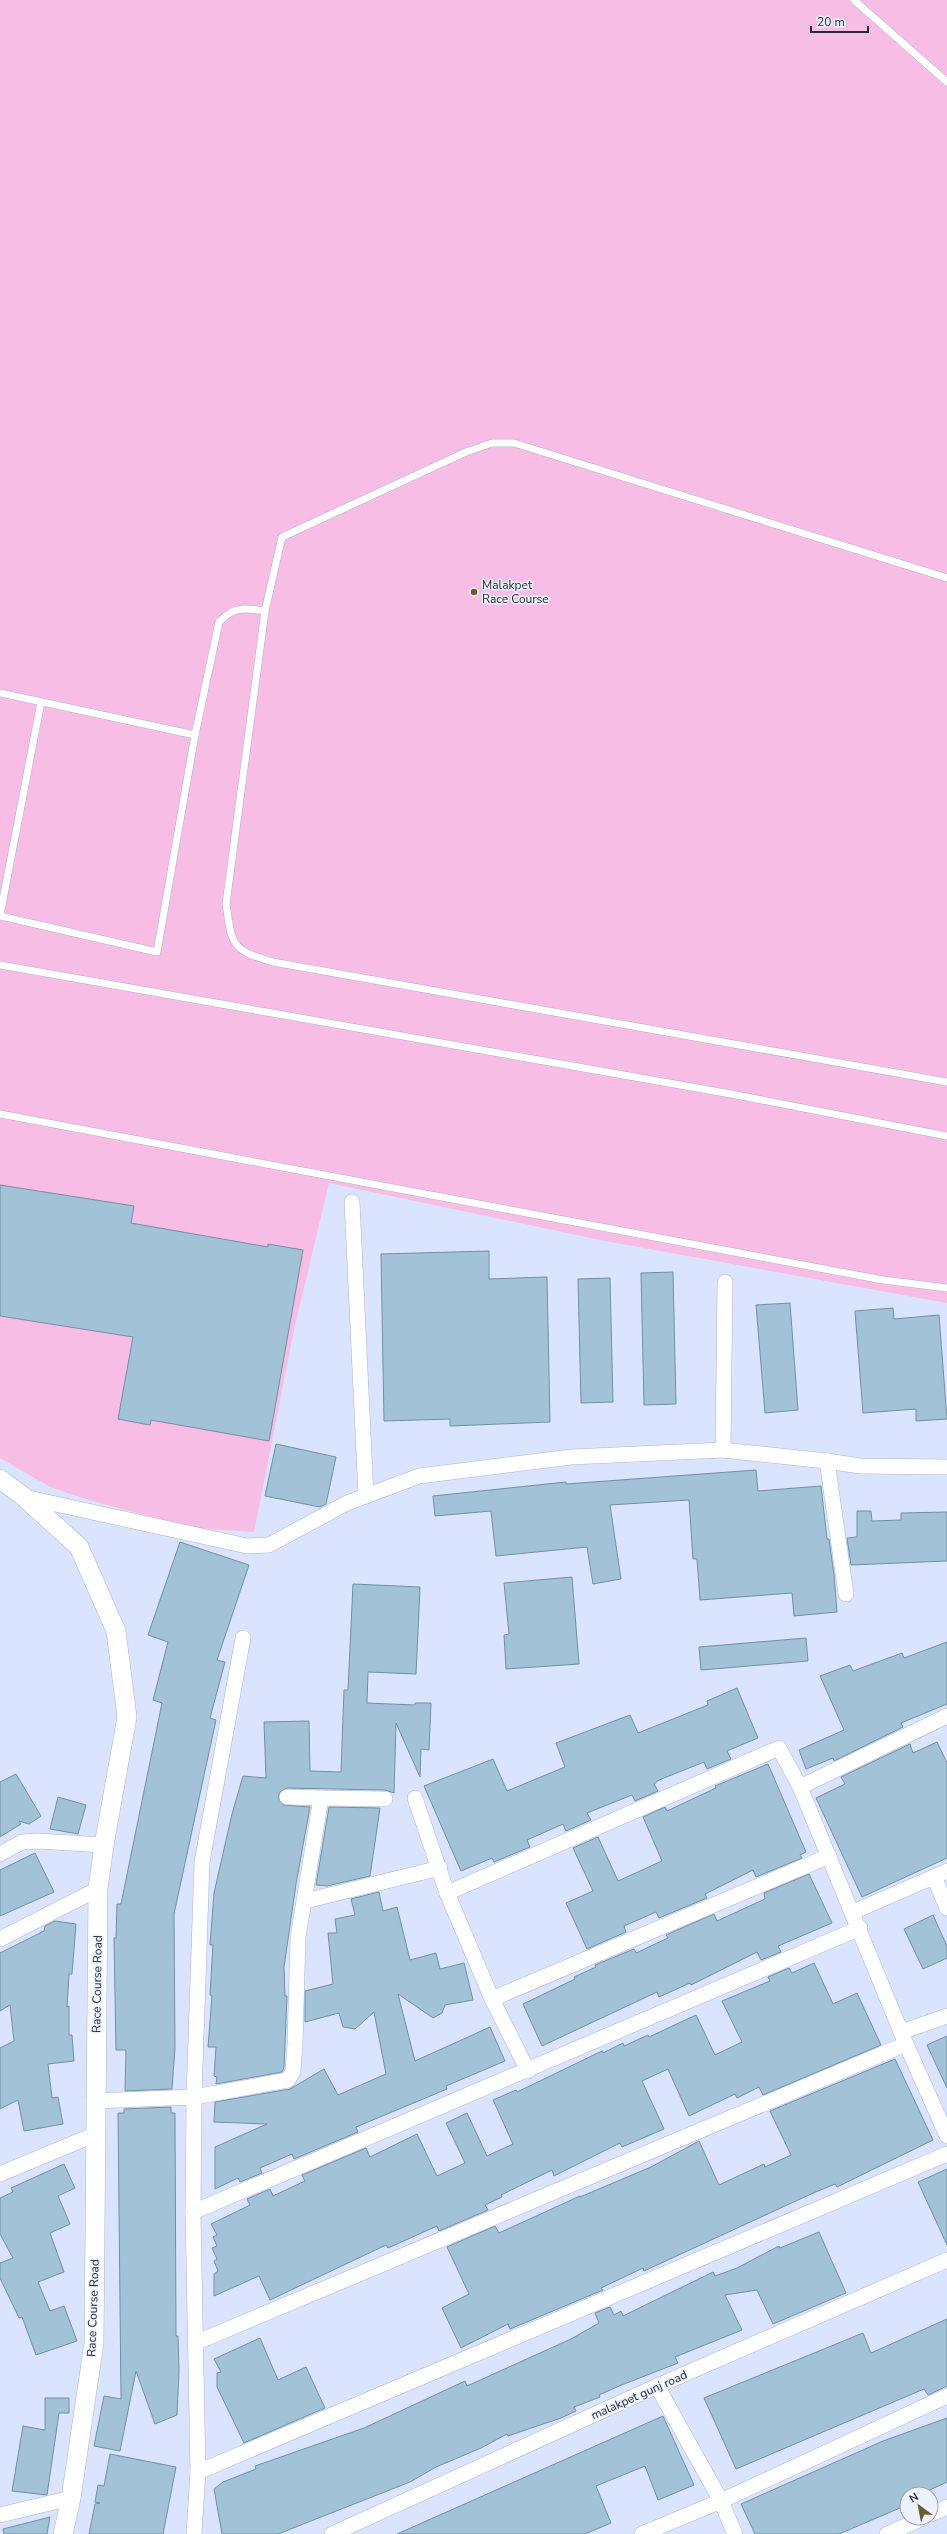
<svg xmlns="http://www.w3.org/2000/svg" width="947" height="2534" viewBox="0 0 947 2534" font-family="'Nunito Sans',sans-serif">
  <rect width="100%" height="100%" fill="#dbe4fe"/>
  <!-- green -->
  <polygon fill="#f7bde4" points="0,0 947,0 947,1303 605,1241 329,1183 294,1330 254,1532 193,1528 85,1499 50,1487 0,1458"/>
  <!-- building -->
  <g fill="#a2c2d8" stroke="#7190a4">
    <polygon points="0,1185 134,1206 131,1223 268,1247 268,1244 303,1250 269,1441 151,1420 150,1425 118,1419 133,1337 0,1316"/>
    <polygon points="489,1251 489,1279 547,1277 550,1422 450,1426 450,1419 384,1421 381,1254"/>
    <polygon points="673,1272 676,1404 644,1405 641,1273"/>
    <polygon points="610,1278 613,1402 581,1403 578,1279"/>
    <polygon points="790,1303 798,1410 765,1413 756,1305"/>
    <polygon points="893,1308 894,1319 939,1315 947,1419 916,1421 916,1409 863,1413 855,1311"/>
    <polygon points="276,1444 336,1457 326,1504 320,1507 265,1496"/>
    <polygon points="756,1470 758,1491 821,1486 827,1539 829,1539 834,1575 837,1612 794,1616 792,1593 700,1600 697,1559 693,1559 689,1500 610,1505 621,1579 593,1584 587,1547 496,1556 491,1511 435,1516 433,1496 566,1482 566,1484"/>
    <polygon points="857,1511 871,1511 872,1521 901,1520 901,1513 947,1512 947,1561 851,1565 847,1538 857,1537"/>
    <polygon points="180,1542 249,1565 217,1660 225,1662 210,1718 216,1720 174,1914 175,2048 172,2089 125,2091 126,2050 116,2050 114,1938 116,1938 117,1904 121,1904 162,1703 153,1700 168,1642 148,1635"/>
    <polygon points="572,1577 579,1664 506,1669 504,1635 509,1634 504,1583"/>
    <polygon points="353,1584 420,1587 416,1674 368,1672 367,1703 415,1705 415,1703 431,1703 429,1750 421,1749 420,1777 396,1723 394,1793 385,1790 287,1788 280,1792 278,1797 283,1805 310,1807 296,1884 284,1967 285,1996 287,1996 284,2068 282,2072 216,2084 217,2077 214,2076 216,2047 208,2047 212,1996 210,1995 213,1945 210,1945 214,1893 232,1814 243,1776 266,1778 264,1722 309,1721 310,1771 341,1772 344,1690 348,1690"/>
    <polygon points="806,1638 808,1661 701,1670 699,1647"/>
    <polygon points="947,1642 947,1704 901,1723 903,1727 834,1761 833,1758 806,1769 799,1750 844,1730 820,1676 850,1665 853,1671 902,1653 904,1658"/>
    <polygon points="737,1688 758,1738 727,1751 731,1759 707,1769 704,1762 659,1780 654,1784 658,1791 635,1801 632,1795 587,1813 591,1820 566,1831 563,1824 527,1840 530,1847 494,1862 492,1858 461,1871 424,1786 493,1759 507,1791 565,1767 556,1743 630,1715 638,1733 708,1705 707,1701"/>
    <polygon points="937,1742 947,1763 947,1858 862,1897 816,1798 845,1784 841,1777 910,1744 913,1753"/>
    <polygon points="768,1764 806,1852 800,1855 802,1858 756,1877 753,1870 705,1894 707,1898 659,1918 656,1912 624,1926 626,1932 587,1949 566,1903 593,1891 573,1848 598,1837 618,1881 662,1861 643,1817 665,1807 667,1811 716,1788 715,1786"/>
    <polygon points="16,1774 41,1816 29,1824 19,1821 21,1824 0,1837 0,1782"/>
    <polygon points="58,1797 86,1805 78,1834 50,1829"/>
    <polygon points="329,1807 380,1808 370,1876 327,1886 316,1885"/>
    <polygon points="35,1853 54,1892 0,1916 0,1870"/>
    <polygon points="809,1874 832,1923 778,1946 781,1952 761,1960 757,1952 691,1985 690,1983 659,1997 657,1992 542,2046 523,2004 575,1979 574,1977 596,1967 595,1965 634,1949 636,1953 668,1938 666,1935 714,1914 717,1921 765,1899 764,1893"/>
    <polygon points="379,1892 383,1911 397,1907 410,1960 436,1953 440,1969 464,1963 473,2000 445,2005 442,2013 433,2018 398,1994 415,2061 490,2027 505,2061 446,2086 447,2089 356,2127 358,2132 294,2159 292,2154 260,2168 262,2173 240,2182 238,2178 215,2189 215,2147 267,2124 214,2122 215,2102 290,2089 324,2069 338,2095 386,2074 374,2012 355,2029 343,2027 339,2013 305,2022 305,1991 333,1984 328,1933 337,1933 335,1919 355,1915 351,1899"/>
    <polygon points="933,1915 947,1946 947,1958 923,1969 904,1929"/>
    <polygon points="55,1921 76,1924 72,1974 69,1974 67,2007 69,2006 69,2035 72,2035 74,2061 48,2064 52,2098 58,2097 63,2124 24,2131 18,2100 0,2109 0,2048 14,2041 10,2005 0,2011 0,1953 44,1931 45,1926"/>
    <polygon points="814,1963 833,2004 857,1993 881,2045 763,2095 759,2087 737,2098 735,2094 689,2116 668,2069 642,2081 664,2129 622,2147 620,2143 554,2176 552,2170 501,2195 502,2197 485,2205 488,2210 439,2231 437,2226 388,2248 386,2245 270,2300 259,2276 214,2296 214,2274 218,2271 214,2261 217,2259 212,2248 217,2246 213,2237 217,2235 211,2224 250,2205 247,2199 270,2189 273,2196 305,2181 302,2175 366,2148 370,2157 417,2134 437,2176 465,2163 446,2123 467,2113 487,2156 513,2144 493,2100 516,2090 517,2092 602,2051 603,2053 623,2043 624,2046 648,2035 649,2037 696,2015 715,2055 742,2042 722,2001 770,1981 768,1977 789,1968 792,1973"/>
    <polygon points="947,2036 947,2088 927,2045"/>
    <polygon points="895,2059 933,2140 837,2187 835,2184 811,2194 644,2271 643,2268 601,2288 603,2290 510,2329 508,2324 461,2348 442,2308 469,2294 447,2247 495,2226 499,2233 580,2196 580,2197 651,2167 699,2141 719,2185 764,2164 765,2167 791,2155 770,2111"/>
    <polygon points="171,2107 171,2113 175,2113 176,2336 178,2336 179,2371 177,2415 155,2424 136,2371 120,2451 94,2446 104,2396 121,2399 118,2113 124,2113 124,2109"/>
    <polygon points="64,2164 75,2188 58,2196 70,2224 50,2233 64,2272 38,2282 50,2311 64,2306 77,2341 36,2355 22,2317 19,2318 0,2278 0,2263 13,2258 0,2234 0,2198 13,2192 11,2188"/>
    <polygon points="947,2169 947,2245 918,2182"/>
    <polygon points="819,2232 846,2293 773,2324 757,2290 725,2295 742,2330 675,2357 678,2363 619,2386 599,2395 600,2397 574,2407 576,2411 561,2418 508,2436 507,2434 481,2448 436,2467 410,2482 278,2534 222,2534 214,2489 223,2482 256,2469 255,2466 364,2428 465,2381 467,2386 571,2339 599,2323 595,2313 610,2307 614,2315 621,2311 623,2316 713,2272 715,2276 737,2268 779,2246 780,2248"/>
    <polygon points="947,2319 947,2386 928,2395 924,2389 736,2469 704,2398 863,2333 871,2353"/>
    <polygon points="260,2338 278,2380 306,2367 325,2408 244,2443 217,2387 217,2373 221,2372 214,2359"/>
    <polygon points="45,2398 69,2398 69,2413 59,2413 47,2495 12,2491 23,2426 45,2430"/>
    <polygon points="663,2416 694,2485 658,2500 645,2466 596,2486 611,2523 585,2534 397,2534"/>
    <polygon points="947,2418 947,2482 921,2494 907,2494 907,2505 839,2534 755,2534 741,2504 883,2441"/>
    <polygon points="110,2454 176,2467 163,2534 89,2534 95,2504 100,2503 95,2502 98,2485 104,2486"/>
    <polygon points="50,2517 47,2534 4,2534 3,2529"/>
  </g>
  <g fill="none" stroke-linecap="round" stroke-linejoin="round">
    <!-- service casing -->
    <g stroke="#a9b4d3" stroke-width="8">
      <g id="service">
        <polyline points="854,0 947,82"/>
        <path d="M947,578L514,443H492L466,452L282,537L265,611L226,904C232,945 231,950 273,962L947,1082"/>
        <polyline points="0,693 195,735 157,952 0,916"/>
        <path d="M195,735L219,622C234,606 244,608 265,611"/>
        <polyline points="0,915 41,702"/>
        <polyline points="0,965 731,1094 947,1136"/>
        <polyline points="0,1114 883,1280 947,1288"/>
      </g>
    </g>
    <!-- minor casing -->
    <g stroke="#a9b4d3" stroke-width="16">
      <g id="minor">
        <polyline points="352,1202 366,1496"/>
        <polyline points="723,1450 827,1461 846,1594"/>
        <polyline points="827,1461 860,1466 947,1467"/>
        <polyline points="24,1497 247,1546 269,1545 347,1503 419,1476 571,1457 723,1450 725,1282"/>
        <polyline points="243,1638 202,1862 194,2097 288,2080 293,2071 295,2044 298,1937 321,1798 385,1799"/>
        <polyline points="800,1787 947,1716"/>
        <polyline points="287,1797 321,1798"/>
        <polyline points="415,1798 447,1893 492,1999 528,2071"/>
        <polyline points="0,1854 22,1842 38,1841 104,1845"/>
        <polyline points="934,1877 947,1908"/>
        <polyline points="447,1893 779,1748 800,1787 906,2044 947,2136"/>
        <polyline points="305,1901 440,1868"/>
        <polyline points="853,1912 947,1871"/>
        <polyline points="0,1939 98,1889"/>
        <polyline points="492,1999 829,1856"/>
        <polyline points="901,2032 947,2016"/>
        <polyline points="94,2101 194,2097 193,2212 198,2472 194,2534"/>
        <polyline points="0,2174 96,2134"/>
        <polyline points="193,2212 860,1928"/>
        <polyline points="195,2343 906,2044"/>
        <polyline points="657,2386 721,2501 735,2534"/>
        <polyline points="198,2472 947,2154"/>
        <polyline points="931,2514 947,2507"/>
        <polyline points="0,2515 71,2498"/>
        <polyline points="332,2534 657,2386 947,2260"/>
        <polyline points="642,2534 721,2501 947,2396"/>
        <polyline points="887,2534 923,2518"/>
      </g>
    </g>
    <!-- tertiary casing -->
    <g stroke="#a9b4d3" stroke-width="20">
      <polyline id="tertiary" points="0,1479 24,1497 79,1547 116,1631 127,1717 104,1845 98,1889 94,2343 71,2498 63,2534"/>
    </g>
    <!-- service -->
    <use href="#service" stroke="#fff" stroke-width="7"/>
    <!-- minor -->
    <use href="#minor" stroke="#fff" stroke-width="15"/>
    <!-- tertiary -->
    <use href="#tertiary" stroke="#fff" stroke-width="19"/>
  </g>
  <!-- markers -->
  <circle fill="#675e2b" stroke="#edf1ff" stroke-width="1.5" cx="474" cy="592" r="4"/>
  <g text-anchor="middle" stroke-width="3" stroke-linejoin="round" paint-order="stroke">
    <!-- poi labels -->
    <g font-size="12" fill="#262a37" stroke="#edf1ff" text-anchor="start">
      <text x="482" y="589">Malakpet<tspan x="482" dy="14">Race Course</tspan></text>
    </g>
    <!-- street labels -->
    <g font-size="12" fill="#262a37" stroke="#edf1ff">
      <text transform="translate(97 1984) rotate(-89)" y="4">Race Course Road</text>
      <text transform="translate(93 2308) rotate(-88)" y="4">Race Course Road</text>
      <text transform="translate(639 2395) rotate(-24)" y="4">malakpet gunj road</text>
    </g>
  </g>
  <!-- north arrow -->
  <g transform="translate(919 2506) rotate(328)"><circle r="19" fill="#edf1ff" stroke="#9da1af"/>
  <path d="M0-3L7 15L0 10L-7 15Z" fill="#675e2b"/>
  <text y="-6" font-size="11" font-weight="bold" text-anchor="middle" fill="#262a37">N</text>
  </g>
  <!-- scale -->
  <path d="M811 26v6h57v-6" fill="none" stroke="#262a37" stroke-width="2"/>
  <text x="817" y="26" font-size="12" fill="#262a37" stroke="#edf1ff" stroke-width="3" paint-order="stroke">20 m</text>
</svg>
